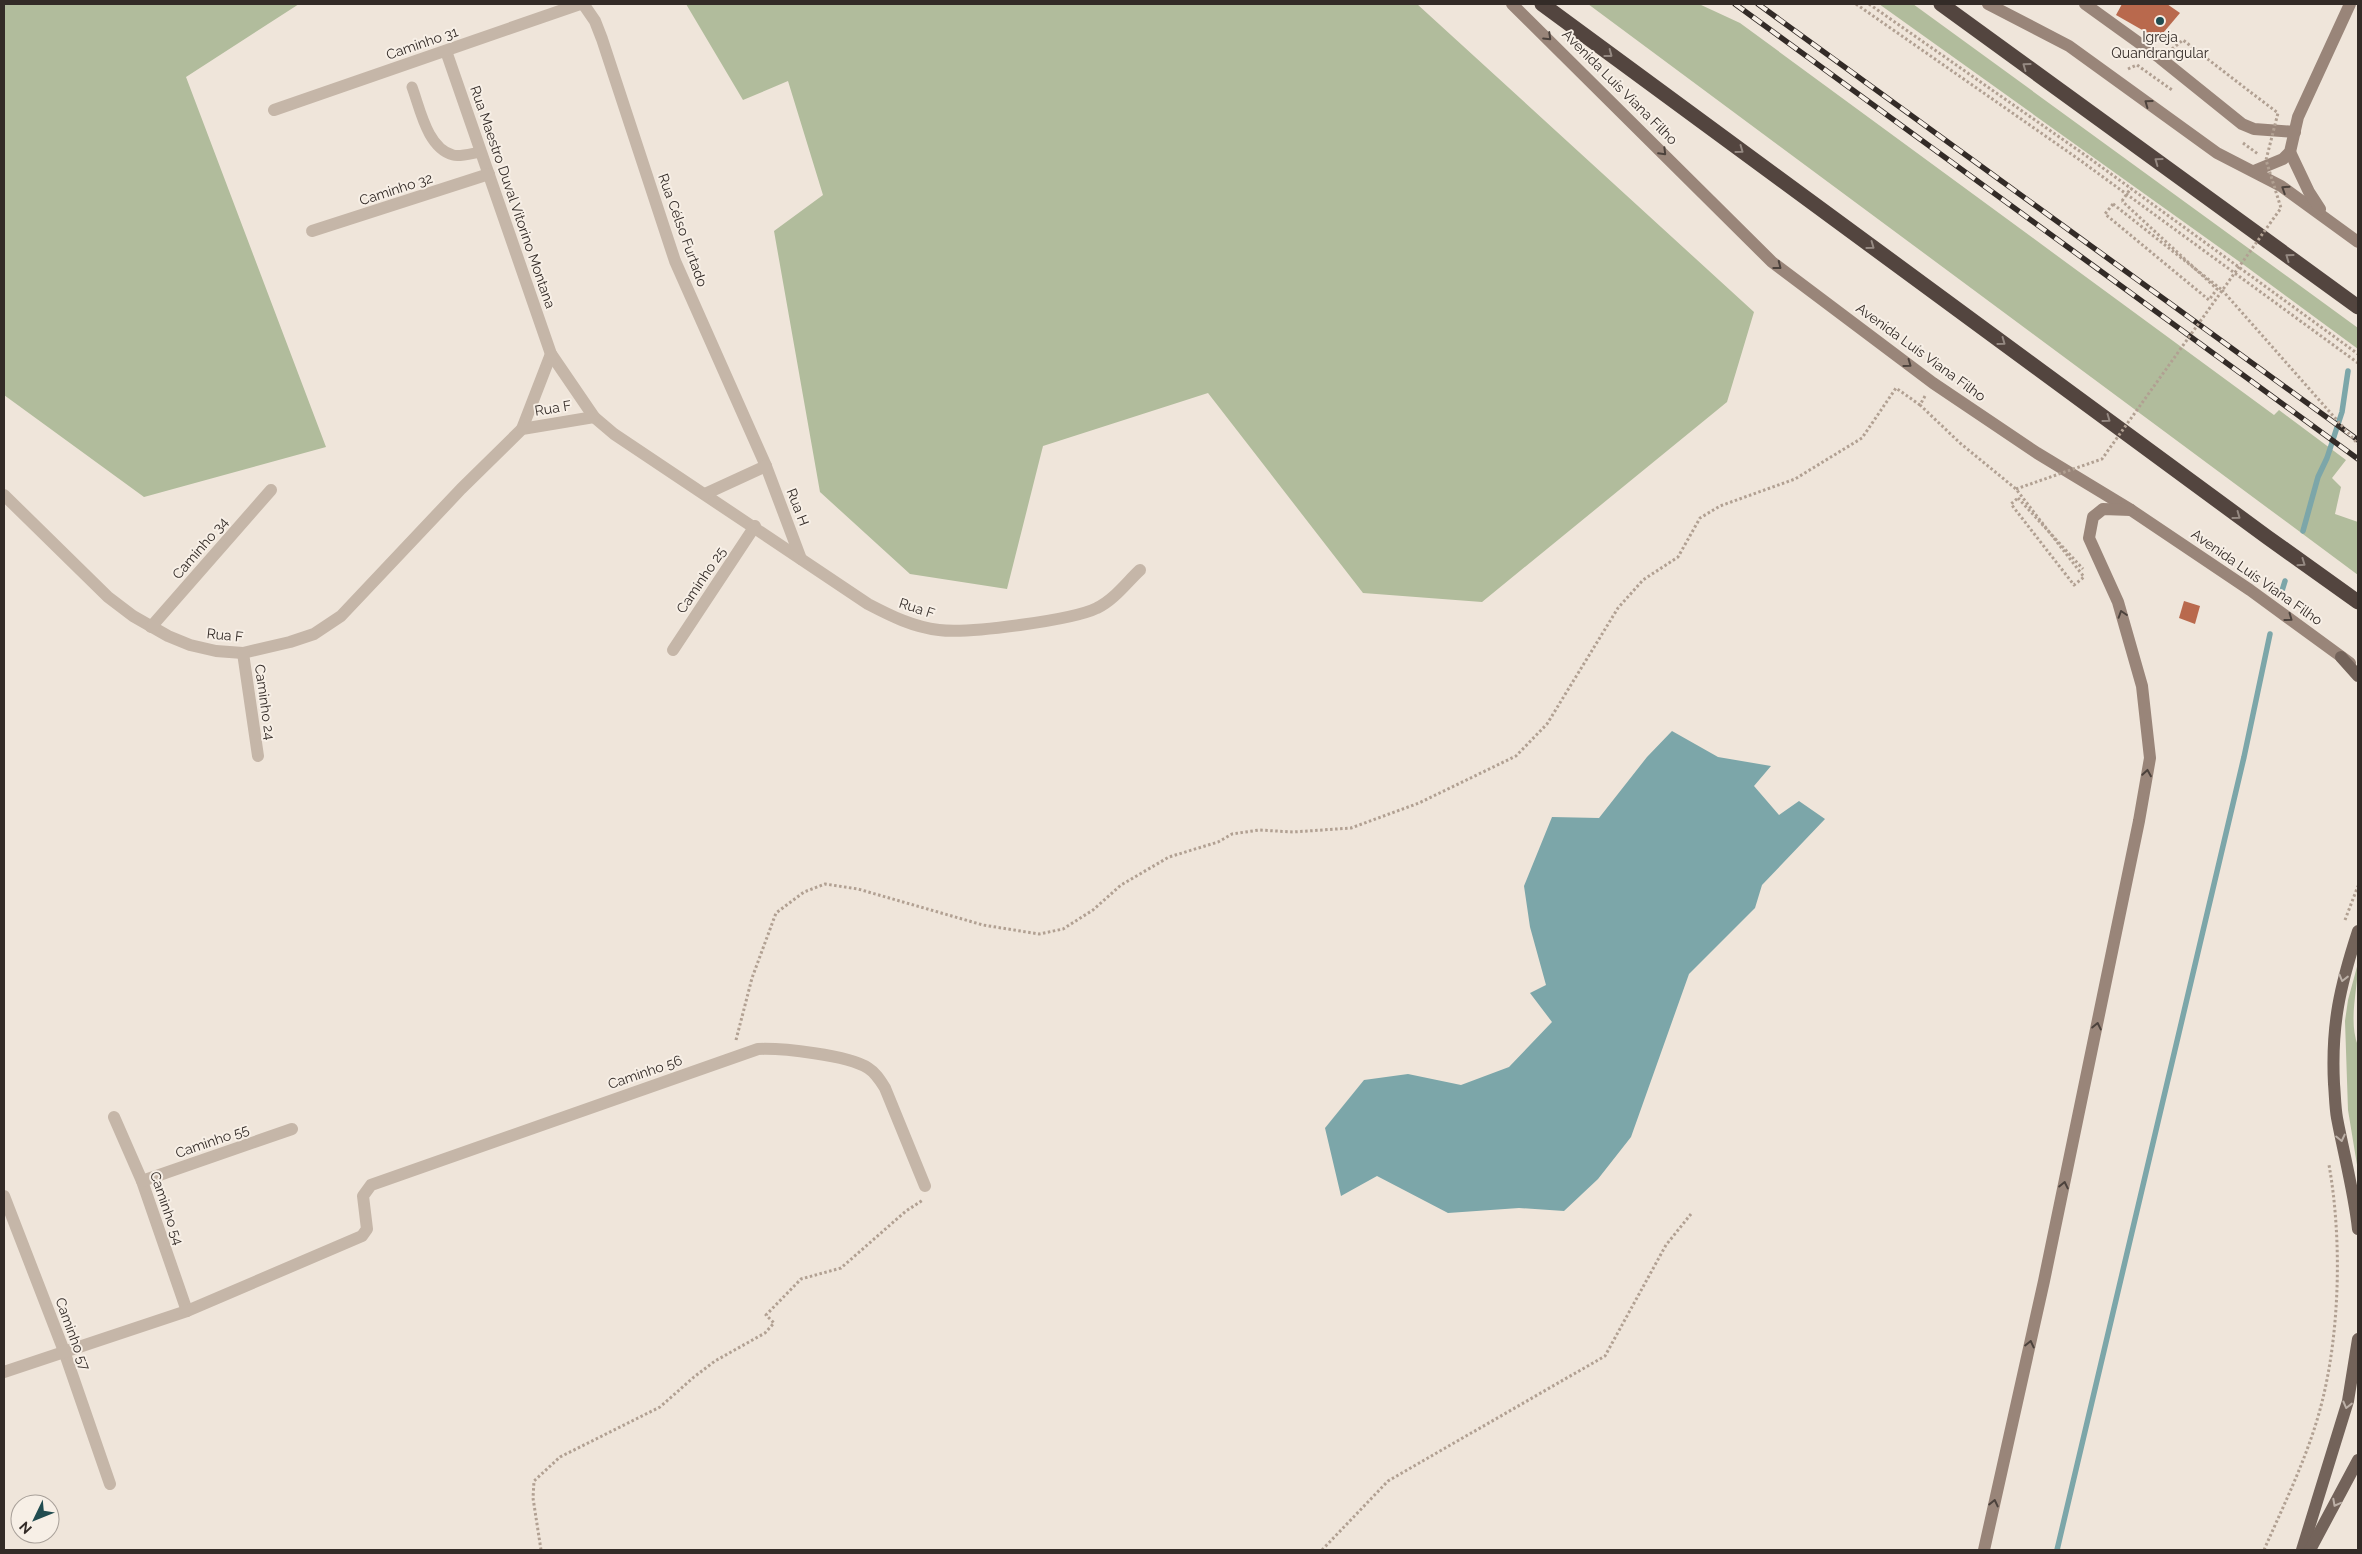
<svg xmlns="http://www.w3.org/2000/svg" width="2362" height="1554" viewBox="0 0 2362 1554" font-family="Raleway,sans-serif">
  <rect width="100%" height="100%" fill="#efe5da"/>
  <!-- green -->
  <g fill="#b1bc9c">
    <polygon points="4,4 299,4 186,77 326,447 144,497 4,395"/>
    <polygon points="686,4 1417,4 1754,312 1727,402 1482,602 1363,593 1208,393 1043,446 1007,589 910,574 820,492 774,231 823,195 788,81 743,100"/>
    <polygon points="1588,4 1699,4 1740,23 2274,415 2279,410 2346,460 2332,478 2341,487 2335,514 2358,522 2358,575"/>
    <polygon points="1879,4 1913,4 2358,328 2358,349 2244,265"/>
    <path d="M2358,963C2358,990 2348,1020 2358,1046V1171L2348,1110L2345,1021L2348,1000Z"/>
  </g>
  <!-- water -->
  <polygon fill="#7ca6a9" points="1672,731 1718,757 1771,766 1754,786 1779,815 1799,801 1825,819 1762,885 1755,908 1689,974 1631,1137 1598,1179 1564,1211 1519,1208 1448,1213 1377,1176 1341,1196 1325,1128 1364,1080 1408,1074 1461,1085 1509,1067 1552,1022 1530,993 1546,985 1530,927 1524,886 1552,817 1599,818 1647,757"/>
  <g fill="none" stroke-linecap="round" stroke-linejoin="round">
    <!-- stream -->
    <g stroke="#7ca6a9" stroke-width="5.5">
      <polyline points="2303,531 2318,477 2327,458 2342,412 2348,371"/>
      <polyline points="2281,594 2285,581"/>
      <polyline points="2057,1550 2244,757 2270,634"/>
    </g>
  </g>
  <!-- building -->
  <g fill="#b9694d">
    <polygon points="2122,4 2167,4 2180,13 2158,39 2116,15"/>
    <polygon points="2184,601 2200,606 2195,624 2179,618"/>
  </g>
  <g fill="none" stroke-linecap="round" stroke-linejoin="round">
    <!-- path -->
    <g stroke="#b1a092" stroke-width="3" stroke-dasharray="2.5 2.5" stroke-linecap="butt">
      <polyline points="1856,4 2077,158 2358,363"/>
      <polyline points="1869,4 2085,155 2358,354"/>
      <polyline points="2172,49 2183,40 2249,91"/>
      <polyline points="2128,69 2137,65 2172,90"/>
      <polyline points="2243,143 2258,154"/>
      <polyline points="2122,201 2131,188"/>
      <polyline points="2113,204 2222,290"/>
      <polyline points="1925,396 1920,405 1960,443 2016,489 2084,577 2074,585 2011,504 2018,498"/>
      <polyline points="2345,920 2358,886"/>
      <polyline points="736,1040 752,978 776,913 804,892 825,884 858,889 983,925 1039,934 1063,929 1093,910 1121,885 1169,857 1218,842 1232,834 1259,830 1293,832 1351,828 1419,803 1516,756 1547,724 1618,608 1643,580 1678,557 1700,518 1720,506 1795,479 1862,438 1896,388 1920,405"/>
      <polyline points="541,1550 533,1498 534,1481 560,1457 660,1407 694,1377 715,1361 765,1333 774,1323 766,1315 801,1279 841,1268 906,1211 923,1200"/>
      <polyline points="1322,1550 1388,1481 1605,1356 1666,1245 1691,1214"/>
      <path d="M2264,1550C2285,1502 2309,1454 2322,1402C2340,1330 2342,1238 2329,1165"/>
    </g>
    <!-- lane -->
    <path stroke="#c5b6a8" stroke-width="11" d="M412,87C420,108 427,148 453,155C460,157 473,153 480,152"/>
    <!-- street -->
    <g stroke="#c5b6a8" stroke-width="12">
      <path d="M446,51L551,354L594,417L614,434L868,604C891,616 913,627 939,630C968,634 1073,620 1097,608C1114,600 1127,582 1140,570"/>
      <polyline points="274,110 580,4 584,5 595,21 602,39 675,261 766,466 801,559"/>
      <polyline points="312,231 489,174"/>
      <polyline points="522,429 551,354"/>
      <polyline points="705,494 766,466"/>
      <polyline points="4,495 108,597 133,616 168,636 190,645 216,651 243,653 290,642 314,634 341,616 461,489 522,429 594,417"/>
      <polyline points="151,627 271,490"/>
      <polyline points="673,650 755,526"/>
      <polyline points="243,653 258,756"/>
      <polyline points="114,1117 142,1181 187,1311"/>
      <polyline points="142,1181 292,1129"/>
      <polyline points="4,1196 64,1351 110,1484"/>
      <path d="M4,1372L187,1311L362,1236L367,1229L363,1196L371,1185L758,1049C782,1048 848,1055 868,1068C876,1073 880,1080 885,1088L925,1186"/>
    </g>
    <!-- secondary -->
    <g stroke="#998579" stroke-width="12">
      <polyline points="1512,4 1772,262 1933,383 2037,453 2131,510 2250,590 2350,663"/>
      <polyline points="1988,4 2069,46 2217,153 2281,186 2358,242"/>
      <polyline points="2085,4 2160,58 2242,124 2254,129 2295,132"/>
      <polyline points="2290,152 2309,192 2320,209"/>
      <polyline points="2254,171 2283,159 2290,152 2298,117 2350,4"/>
      <polyline points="1984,1550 2044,1281 2139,821 2150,758 2142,686 2118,602 2089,538 2093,517 2103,509 2131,510"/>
    </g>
    <!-- primary -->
    <g stroke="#73635a" stroke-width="12">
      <polyline points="2341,657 2358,676"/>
      <path d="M2358,931C2340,986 2331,1025 2334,1084C2335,1095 2335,1107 2337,1118C2344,1155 2354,1192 2358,1229"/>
      <polyline points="2302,1550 2348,1401 2358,1339"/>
      <polyline points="2310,1550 2358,1460"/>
    </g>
    <!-- highway -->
    <g stroke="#53453f" stroke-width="15">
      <polyline points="1542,4 2267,537 2358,602"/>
      <polyline points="1941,4 2358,307"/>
    </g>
    <!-- rail casing -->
    <g stroke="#332b27" stroke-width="5.5">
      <g id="rail">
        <polyline points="1735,4 2358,459"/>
        <polyline points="1758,4 2358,440"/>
      </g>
    </g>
    <!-- rail -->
    <use href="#rail" stroke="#f7efe6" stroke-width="4" stroke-dasharray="11" stroke-linecap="butt"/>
    <!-- path-bridge -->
    <g stroke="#b1a092" stroke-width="3" stroke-dasharray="2.5 2.5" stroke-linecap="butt">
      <polyline points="2113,204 2105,214 2209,300 2217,289 2122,201"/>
      <polyline points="2222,290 2358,444"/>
      <polyline points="2016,489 2102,459 2281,208 2266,160 2278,113 2249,91"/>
      <polyline points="2018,498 2083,569"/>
    </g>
  </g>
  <!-- one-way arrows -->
  <defs><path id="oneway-chevron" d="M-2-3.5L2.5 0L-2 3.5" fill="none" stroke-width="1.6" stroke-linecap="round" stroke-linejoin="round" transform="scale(1.25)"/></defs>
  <g stroke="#4c423c">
    <use href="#oneway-chevron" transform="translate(1548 37) rotate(44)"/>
    <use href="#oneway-chevron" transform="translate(2148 103) rotate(-144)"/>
    <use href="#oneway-chevron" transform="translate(1663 152) rotate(45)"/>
    <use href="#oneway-chevron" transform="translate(2285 189) rotate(-147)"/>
    <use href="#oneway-chevron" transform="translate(1778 266) rotate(38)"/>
    <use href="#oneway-chevron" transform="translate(1908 364) rotate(36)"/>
    <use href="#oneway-chevron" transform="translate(2122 614) rotate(-108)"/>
    <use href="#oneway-chevron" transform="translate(2289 618) rotate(36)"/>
    <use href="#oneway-chevron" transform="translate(2147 773) rotate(-81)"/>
    <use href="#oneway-chevron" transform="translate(2097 1026) rotate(-78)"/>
    <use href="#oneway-chevron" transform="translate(2064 1185) rotate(-78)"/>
    <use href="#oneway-chevron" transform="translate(2030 1344) rotate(-77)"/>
    <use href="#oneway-chevron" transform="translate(1994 1503) rotate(-77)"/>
  </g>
  <g stroke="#958982">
    <use href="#oneway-chevron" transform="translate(1609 54) rotate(37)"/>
    <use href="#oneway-chevron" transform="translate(2026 66) rotate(-144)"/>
    <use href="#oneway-chevron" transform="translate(1740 150) rotate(36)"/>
    <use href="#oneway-chevron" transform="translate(2158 161) rotate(-144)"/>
    <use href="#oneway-chevron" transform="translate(1871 246) rotate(36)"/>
    <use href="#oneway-chevron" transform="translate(2289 257) rotate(-144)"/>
    <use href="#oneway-chevron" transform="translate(2002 342) rotate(36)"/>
    <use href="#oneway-chevron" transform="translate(2107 419) rotate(36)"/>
    <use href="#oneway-chevron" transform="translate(2237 516) rotate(36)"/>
    <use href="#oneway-chevron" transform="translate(2302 563) rotate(35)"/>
  </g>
  <g stroke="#bcb0a7">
    <use href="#oneway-chevron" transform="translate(2343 978) rotate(104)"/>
    <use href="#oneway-chevron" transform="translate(2341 1138) rotate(77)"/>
    <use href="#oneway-chevron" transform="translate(2347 1405) rotate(104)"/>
    <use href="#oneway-chevron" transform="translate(2336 1503) rotate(118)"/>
  </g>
  <!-- markers -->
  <circle fill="#214c50" stroke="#f7efe6" stroke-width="2" cx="2160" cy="21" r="5"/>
  <g text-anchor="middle" stroke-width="4" stroke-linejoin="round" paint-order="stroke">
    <!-- poi labels -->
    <g font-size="14" fill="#332b27" stroke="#f7efe6">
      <text x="2160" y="42">Igreja<tspan x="2160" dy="16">Quandrangular</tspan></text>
    </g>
    <!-- street labels -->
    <g font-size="14" fill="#332b27" stroke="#f7efe6">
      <text transform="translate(422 43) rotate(-19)" y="5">Caminho 31</text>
      <text transform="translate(1620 87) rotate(45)" y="5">Avenida Luís Viana Filho</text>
      <text transform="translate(396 189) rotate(-18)" y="5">Caminho 32</text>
      <text transform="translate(513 197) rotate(71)" y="5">Rua Maestro Duval Vitorino Montana</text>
      <text transform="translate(683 230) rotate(70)" y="5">Rua Célso Furtado</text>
      <text transform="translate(1921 352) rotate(36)" y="5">Avenida Luís Viana Filho</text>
      <text transform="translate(553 408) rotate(-9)" y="5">Rua F</text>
      <text transform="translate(798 507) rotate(69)" y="5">Rua H</text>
      <text transform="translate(200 548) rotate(-49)" y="5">Caminho 34</text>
      <text transform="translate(2257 577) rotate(35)" y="5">Avenida Luís Viana Filho</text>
      <text transform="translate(701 580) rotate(-56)" y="5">Caminho 25</text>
      <text transform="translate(917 608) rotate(18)" y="5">Rua F</text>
      <text transform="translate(225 635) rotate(6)" y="5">Rua F</text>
      <text transform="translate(265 702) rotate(82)" y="5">Caminho 24</text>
      <text transform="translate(645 1072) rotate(-19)" y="5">Caminho 56</text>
      <text transform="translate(212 1141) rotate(-19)" y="5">Caminho 55</text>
      <text transform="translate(167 1208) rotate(71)" y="5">Caminho 54</text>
      <text transform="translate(73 1334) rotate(70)" y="5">Caminho 57</text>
    </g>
  </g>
  <!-- border -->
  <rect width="2362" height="1554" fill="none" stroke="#332b27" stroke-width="10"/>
  <!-- north arrow -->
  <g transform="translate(35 1519) rotate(227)"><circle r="24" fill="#f7efe6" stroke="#a9a19a"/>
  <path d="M0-4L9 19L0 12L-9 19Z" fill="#214c50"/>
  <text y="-8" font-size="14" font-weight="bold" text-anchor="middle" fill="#332b27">N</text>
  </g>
</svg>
